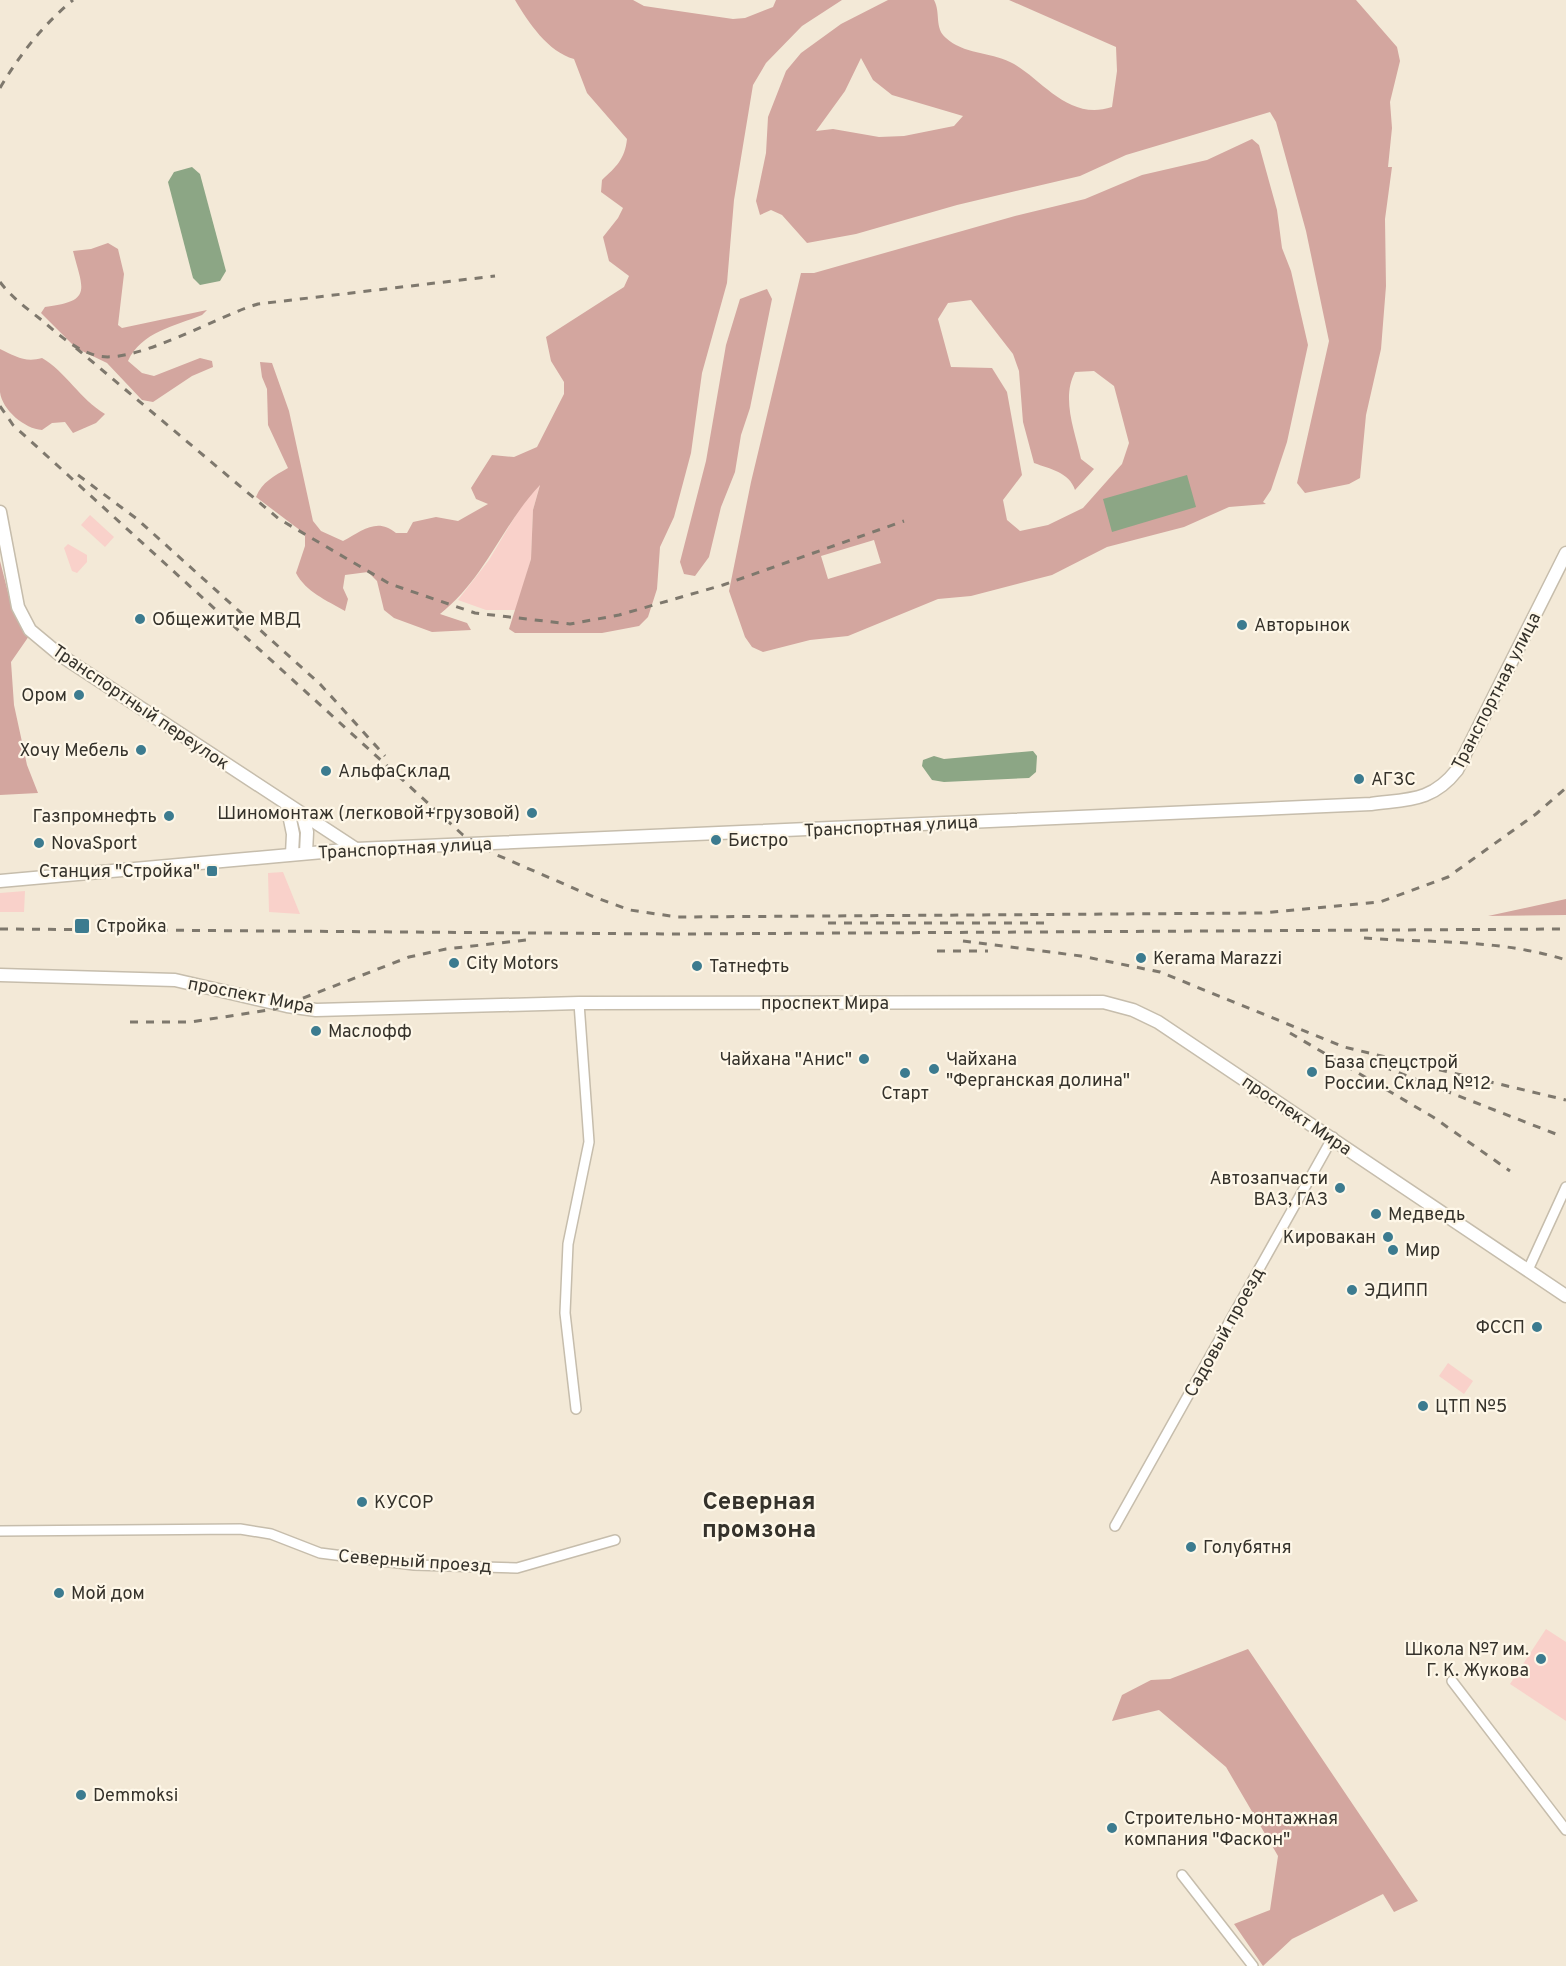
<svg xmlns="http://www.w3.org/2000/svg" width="1566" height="1966" viewBox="0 0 1566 1966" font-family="Overpass,sans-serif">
  <rect width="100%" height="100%" fill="#f3e9d7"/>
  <!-- green -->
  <g fill="#f9d1ca">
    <polygon points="540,484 533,510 531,559 516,610 486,610 458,600 489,560 523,503"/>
    <polygon points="90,515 114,537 105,547 81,525"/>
    <polygon points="68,544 87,555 87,562 77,573 72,571 64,548"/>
    <polygon points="283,872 300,914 269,912 268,873"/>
    <polygon points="25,891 24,912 0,912 0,893"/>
    <polygon points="1448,1363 1473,1381 1464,1394 1439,1376"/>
    <polygon points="1546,1629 1566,1642 1566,1721 1510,1684"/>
  </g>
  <!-- forest -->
  <g fill="#d3a69f" fill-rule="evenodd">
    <path d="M515,0H633L644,6L733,19L745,18L773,7L776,0H842L802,26L766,63L753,85L734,200L727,283L702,373L691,453L674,517L660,547L657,589L648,617L639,626L602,633H515L509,629L531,559L533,510L540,485C502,525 485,579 440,614L467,623L471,630L432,632L394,618L384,610L377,581L368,572L345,575L343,588L348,599L345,611C326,600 306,592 296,573L305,546V534L256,497C262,482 274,476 288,468L268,425L267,389L262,377L260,362L272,363L289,411L313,521L321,531L343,541C362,531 377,517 396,533H407L413,522L436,517L458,521L488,504L476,499L471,488L492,455L514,457L537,447L564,394V382L551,361L546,337L624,287L629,276L609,261L603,237L618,218L623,208L601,192L602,180C616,167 625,159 627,139L587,93L574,59C548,52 528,22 515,0Z"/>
    <path d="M888,0H934C941,13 934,28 946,38C963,54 990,52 1010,62C1041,77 1067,122 1112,107L1117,71L1116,47L1009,0H1356L1397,47L1400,61L1390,102L1392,128L1388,167H1392L1385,219L1386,286L1381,349L1366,415L1360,478L1349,484L1305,493L1297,483L1329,341L1306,231L1276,122L1270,112L1126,155L1080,176L957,205L856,234L807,243L782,215L771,210L760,215L756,201L766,153L768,117L786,71L801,53L841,24ZM861,58L873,80L892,95L963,116L954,126L904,136L879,137L833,129L816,131L845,91Z"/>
    <path d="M1252,139L1259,145L1277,210L1282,248L1291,271L1308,345L1287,442L1271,490L1263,502L1266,504L1229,507L1184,527L1107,547L1052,575L971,596L938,599L848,636L810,640L763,652L752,647L745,637L729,591L751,482L801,273H814L1015,216L1085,199L1142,175L1207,160ZM971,300L1013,354L1019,371L1023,422L1034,463C1050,469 1069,472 1075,490L1094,469L1081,459C1075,431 1061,399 1075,372L1094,371L1114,386L1129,443L1122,464L1083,508L1048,525L1020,531L1007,520L1003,500L1022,475L1007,392L992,368L951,367L938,319L948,303ZM874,540L881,563L828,579L821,556Z"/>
    <path d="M108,243L118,249L124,274L118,325L122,328L207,310L202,315C175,326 141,332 128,361L142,373L154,376L200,358L212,361L213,367L192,376L153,402L142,400L107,363L76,348L41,313L45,307C93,301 83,290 73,251L91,249Z"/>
    <polygon points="767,289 772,299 750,408 741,435 735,472 721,507 709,557 695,576 684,574 680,562 706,461 726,345 740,299"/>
    <path d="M0,349C15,356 25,363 42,358C66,372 80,399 105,414L96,423L73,433L65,422L52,423L42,430C25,429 2,410 0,392C0,378 0,363 0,349Z"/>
    <polygon points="0,561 11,604 29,636 11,662 14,705 27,765 38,793 0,795"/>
    <polygon points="1566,899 1566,915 1488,916"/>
    <polygon points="1248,1649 1418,1901 1394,1912 1383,1894 1292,1939 1263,1966 1234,1924 1270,1910 1278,1856 1226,1767 1159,1710 1112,1721 1122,1695 1151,1680 1170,1679"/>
  </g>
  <!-- water -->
  <g fill="#8ca685">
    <polygon points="192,167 200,174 226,271 220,281 200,285 193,278 168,182 174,172"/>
    <polygon points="1187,475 1196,507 1112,532 1103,499"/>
    <polygon points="1033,751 1037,756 1036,772 1029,778 944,782 932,780 922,766 923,760 934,756 944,759"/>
  </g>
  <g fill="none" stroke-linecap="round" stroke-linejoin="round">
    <!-- minor casing -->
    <g stroke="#c6bdac" stroke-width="12">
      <g id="minor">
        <polyline points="1528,1270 1566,1187"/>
        <polyline points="576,1409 565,1313 568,1244 589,1142 579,1003"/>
        <polyline points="1115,1526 1333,1137"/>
        <polyline points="0,1531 240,1529 271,1534 320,1553 414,1565 517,1568 615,1540"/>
        <polyline points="1452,1681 1566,1830"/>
        <polyline points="1182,1875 1253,1966"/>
      </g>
    </g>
    <!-- tertiary casing -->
    <g stroke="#c6bdac" stroke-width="15">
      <g id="tertiary">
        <polyline points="0,512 18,607 30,630 60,655 356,849"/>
        <polyline points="287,805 293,834 292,854"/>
        <polyline points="303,816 307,832 306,853"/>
        <path d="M0,881L356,849L1371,804C1408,799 1432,802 1457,770L1566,553"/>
        <polyline points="0,975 175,980 287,1006 316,1010 579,1003 1103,1002 1133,1010 1158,1022 1566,1296"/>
      </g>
    </g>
    <!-- minor -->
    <use href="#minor" stroke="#fff" stroke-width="9"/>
    <!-- tertiary -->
    <use href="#tertiary" stroke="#fff" stroke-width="12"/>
    <!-- rail -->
    <g stroke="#7e786d" stroke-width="3" stroke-dasharray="8 8" stroke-linecap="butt">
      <path d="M0,88C20,54 43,25 73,0"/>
      <path d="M0,282C12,298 29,310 44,322C60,336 77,351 98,356C137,364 217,316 258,304L495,276"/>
      <polyline points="76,348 279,519 390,584 475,613 570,624 619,615 723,585 904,521"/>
      <polyline points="0,406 13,425 463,835 497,855 594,897 630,910 677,917 1261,913 1380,902 1448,877 1536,814 1566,788"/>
      <polyline points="78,475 137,519 320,684 385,756"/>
      <polyline points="828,923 1044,923"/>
      <polyline points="0,929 674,934 1566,929"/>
      <path d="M1364,938C1433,943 1500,939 1566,960"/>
      <polyline points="963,941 1081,956 1160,972 1344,1047 1566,1100"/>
      <polyline points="937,951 988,951"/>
      <polyline points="130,1022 191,1022 275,1009 409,957 446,949 526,940"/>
      <polyline points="1290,1033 1433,1117 1510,1171"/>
      <polyline points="1369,1061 1561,1136"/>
    </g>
  </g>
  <!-- markers -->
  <g fill="#3c7b8f" stroke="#fef7e8" stroke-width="2">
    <circle cx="140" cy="619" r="6"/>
    <circle cx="1242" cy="625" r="6"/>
    <circle cx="79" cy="695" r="6"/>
    <circle cx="141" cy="750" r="6"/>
    <circle cx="326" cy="771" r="6"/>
    <circle cx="1359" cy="779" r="6"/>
    <circle cx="532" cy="813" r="6"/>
    <circle cx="169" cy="816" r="6"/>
    <circle cx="716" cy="840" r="6"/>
    <circle cx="39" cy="843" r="6"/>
    <rect x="206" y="865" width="12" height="12" rx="3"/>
    <rect x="74" y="918" width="16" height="16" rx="3"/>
    <circle cx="1141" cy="958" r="6"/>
    <circle cx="454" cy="963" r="6"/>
    <circle cx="697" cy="966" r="6"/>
    <circle cx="316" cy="1031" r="6"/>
    <circle cx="864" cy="1059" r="6"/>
    <circle cx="934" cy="1069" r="6"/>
    <circle cx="1312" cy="1072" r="6"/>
    <circle cx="905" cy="1073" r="6"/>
    <circle cx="1340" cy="1188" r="6"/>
    <circle cx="1376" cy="1214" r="6"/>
    <circle cx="1388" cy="1237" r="6"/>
    <circle cx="1393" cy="1250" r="6"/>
    <circle cx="1352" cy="1290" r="6"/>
    <circle cx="1537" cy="1327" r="6"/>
    <circle cx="1423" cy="1406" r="6"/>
    <circle cx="362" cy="1502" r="6"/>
    <circle cx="1191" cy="1547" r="6"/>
    <circle cx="59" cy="1593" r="6"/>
    <circle cx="1541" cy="1659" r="6"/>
    <circle cx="81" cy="1795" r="6"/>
    <circle cx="1112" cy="1828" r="6"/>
  </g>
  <g text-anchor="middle" stroke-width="4.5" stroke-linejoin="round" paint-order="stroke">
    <!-- poi labels -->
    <g font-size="18" fill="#35322b" stroke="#fef7e8" text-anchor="start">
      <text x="152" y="625">Общежитие МВД</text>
      <text x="1254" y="631">Авторынок</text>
      <text x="67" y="701" text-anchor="end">Ором</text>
      <text x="129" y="756" text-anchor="end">Хочу Мебель</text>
      <text x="338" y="777">АльфаСклад</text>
      <text x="1371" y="785">АГЗС</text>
      <text x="520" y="819" text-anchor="end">Шиномонтаж (легковой+грузовой)</text>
      <text x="157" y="822" text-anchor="end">Газпромнефть</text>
      <text x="728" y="846">Бистро</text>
      <text x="51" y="849">NovaSport</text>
      <text x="200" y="877" text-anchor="end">Станция "Стройка"</text>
      <text x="96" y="932">Стройка</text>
      <text x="1153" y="964">Kerama Marazzi</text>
      <text x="466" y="969">City Motors</text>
      <text x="709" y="972">Татнефть</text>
      <text x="328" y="1037">Маслофф</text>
      <text x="852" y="1065" text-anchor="end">Чайхана "Анис"</text>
      <text x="946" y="1065">Чайхана<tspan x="946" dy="21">"Ферганская долина"</tspan></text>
      <text x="1324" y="1068">База спецстрой<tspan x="1324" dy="21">России. Склад №12</tspan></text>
      <text x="905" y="1099" text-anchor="middle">Старт</text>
      <text x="1328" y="1184" text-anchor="end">Автозапчасти<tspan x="1328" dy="21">ВАЗ, ГАЗ</tspan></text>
      <text x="1388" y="1220">Медведь</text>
      <text x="1376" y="1243" text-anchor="end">Кировакан</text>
      <text x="1405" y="1256">Мир</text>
      <text x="1364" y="1296">ЭДИПП</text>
      <text x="1525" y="1333" text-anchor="end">ФССП</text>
      <text x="1435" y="1412">ЦТП №5</text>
      <text x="374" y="1508">КУСОР</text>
      <text x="1203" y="1553">Голубятня</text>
      <text x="71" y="1599">Мой дом</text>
      <text x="1529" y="1655" text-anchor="end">Школа №7 им.<tspan x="1529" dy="21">Г. К. Жукова</tspan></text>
      <text x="93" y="1801">Demmoksi</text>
      <text x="1124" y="1824">Строительно-монтажная<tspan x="1124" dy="21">компания "Фаскон"</tspan></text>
    </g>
    <!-- street labels -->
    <g font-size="18" fill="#35322b" stroke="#fef7e8">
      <text transform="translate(1496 691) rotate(-63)" y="6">Транспортная улица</text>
      <text transform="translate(141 707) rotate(34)" y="6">Транспортный переулок</text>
      <text transform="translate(891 826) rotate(-3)" y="6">Транспортная улица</text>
      <text transform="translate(405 848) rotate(-3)" y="6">Транспортная улица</text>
      <text transform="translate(251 995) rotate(11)" y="6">проспект Мира</text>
      <text x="825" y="1009">проспект Мира</text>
      <text transform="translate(1297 1115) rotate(34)" y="6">проспект Мира</text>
      <text transform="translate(1224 1332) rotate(-61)" y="6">Садовый проезд</text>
      <text transform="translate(415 1561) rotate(4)" y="6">Северный проезд</text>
    </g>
    <!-- district labels -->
    <g font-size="24" font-weight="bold" fill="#35322b" stroke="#fef7e8">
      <text x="759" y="1509">Северная<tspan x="759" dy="28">промзона</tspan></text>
    </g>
  </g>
</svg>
